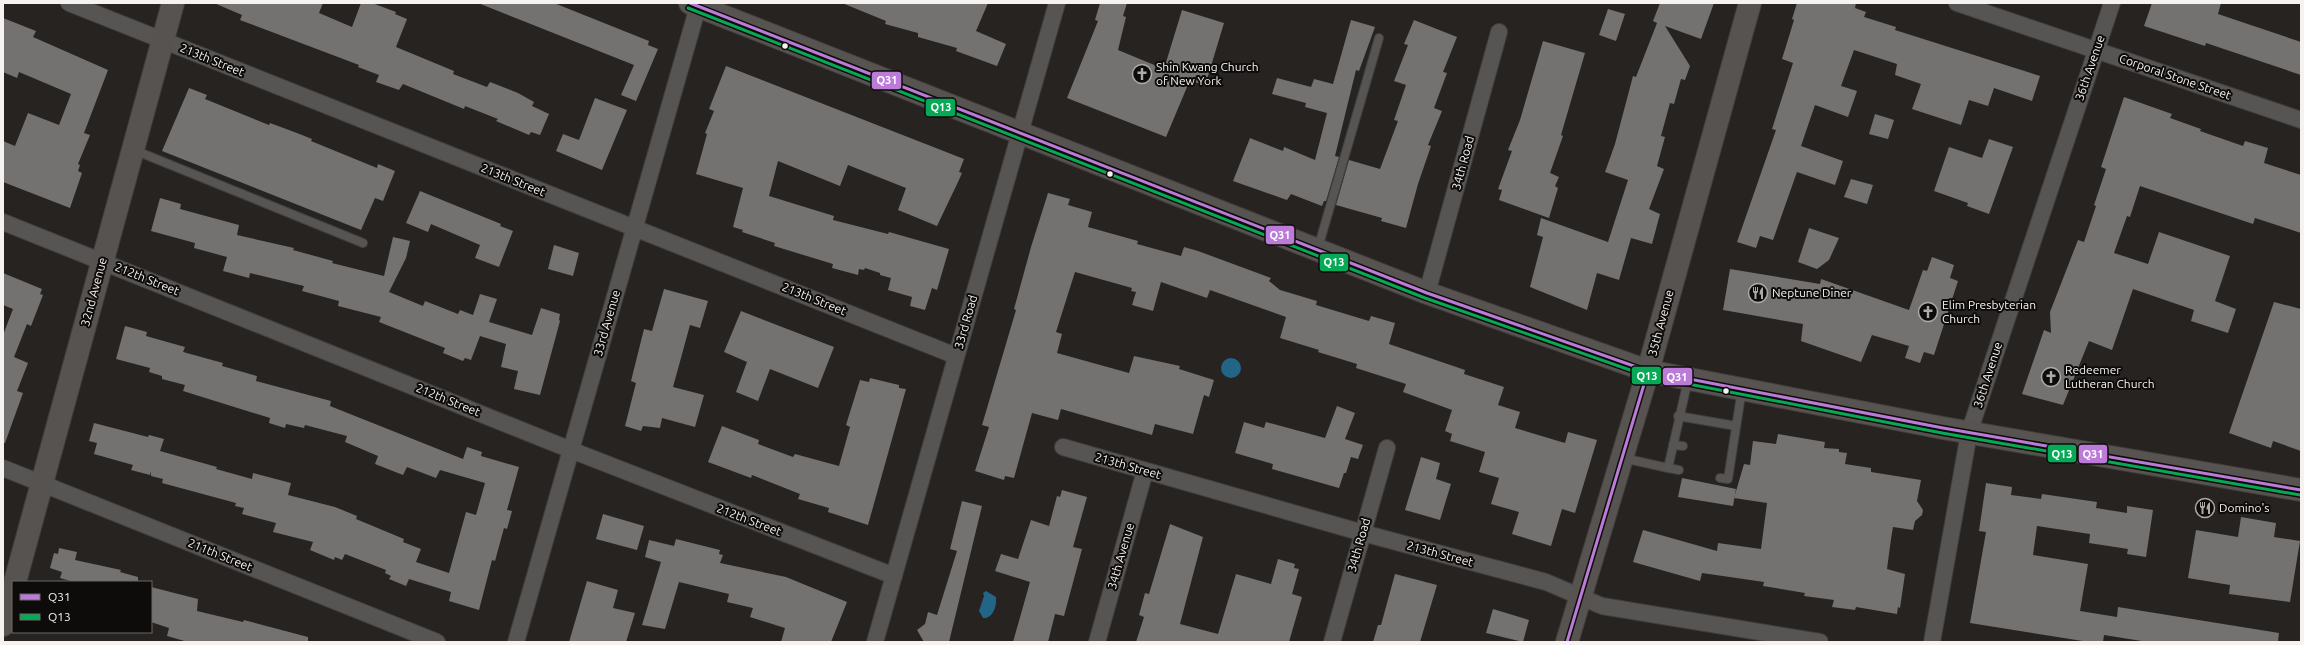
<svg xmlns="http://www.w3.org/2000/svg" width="2304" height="645" viewBox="0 0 2304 645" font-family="Ubuntu,sans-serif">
  <rect width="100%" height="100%" fill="#262321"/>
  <!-- water -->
  <g fill="#236586">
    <circle cx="1231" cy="368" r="10"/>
    <path d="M986,591L996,597C997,606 993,619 983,618L979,611L984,596L983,593Z"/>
  </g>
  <!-- building -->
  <g fill="#747271">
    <polygon points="214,3 323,3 319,13 352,27 361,3 372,3 396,12 395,14 407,19 396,47 454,71 453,74 487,87 490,82 518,93 534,102 532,106 549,114 540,135 531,132 529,135 496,121 498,119 465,106 464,109 403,84 399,90 376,82 379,75 358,67 359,65 240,20 242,15"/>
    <polygon points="478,3 554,3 649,41 648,45 658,49 636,101 621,95 634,65"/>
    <polygon points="842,3 988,3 976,31 1006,44 997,66 956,51 957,48 918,37 918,33 885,24 886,21"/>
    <polygon points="1100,3 1127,3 1123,16 1126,17 1118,50 1164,69 1182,10 1224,23 1205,86 1190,80 1166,137 1067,98 1098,21 1095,20"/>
    <polygon points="1660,3 1714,3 1701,39 1665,26 1690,66 1685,80 1681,79 1674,104 1670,103 1661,136 1665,137 1657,166 1664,169 1649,209 1660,214 1652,244 1631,238 1619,280 1597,273 1587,310 1530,287 1543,237 1537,235 1541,218 1608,242 1628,180 1605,172 1615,144 1633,76 1636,77 1657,23 1653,21"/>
    <polygon points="1797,3 1856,3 1855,8 1866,12 1864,17 1896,27 1895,30 2040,76 2032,101 1994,88 1988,106 1969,100 1961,125 1912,109 1921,84 1895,75 1897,64 1854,50 1841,86 1857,91 1848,117 1815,105 1801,146 1843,161 1835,185 1797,172 1773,240 1760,236 1756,248 1737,242 1776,130 1772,129 1793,63 1782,59 1794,20 1792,19"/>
    <polygon points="2152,3 2221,3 2218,14 2301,42 2301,75 2206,43 2205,46 2144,26"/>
    <polygon points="1608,9 1625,14 1616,41 1599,35"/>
    <polygon points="3,18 36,31 33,37 108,70 84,133 90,135 78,164 80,165 78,171 82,173 70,208 3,182 3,141 15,146 28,113 59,125 71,94 19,72 17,78 3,72"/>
    <polygon points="1351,20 1375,27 1359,71 1356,70 1335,156 1339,157 1326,201 1324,201 1322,206 1291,194 1287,200 1233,181 1250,138 1283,151 1284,147 1315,160 1327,113 1305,107 1306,103 1272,94 1277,78 1311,87 1314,79 1333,84"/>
    <polygon points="1414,20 1457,37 1443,72 1447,73 1434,108 1442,111 1428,145 1431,146 1418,184 1406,228 1381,221 1382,218 1336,205 1349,160 1380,169 1398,121 1394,120 1406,85 1394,81 1408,45 1404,44"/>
    <polygon points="1543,41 1585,53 1561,135 1563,136 1550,173 1559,177 1555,186 1558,188 1549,218 1499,200 1502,190 1498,189 1512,151 1508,150 1520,120"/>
    <polygon points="726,66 964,159 959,172 962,173 958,182 937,226 898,210 906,188 848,165 840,186 778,161 769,196 834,216 833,220 888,234 889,232 949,249 937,290 932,288 925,310 910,306 912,297 888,290 891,278 880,275 880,273 865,268 864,270 859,269 858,275 832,268 833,264 774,246 775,243 742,232 743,230 733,227 743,188 696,174 707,134 705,133 714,111 709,109"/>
    <polygon points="189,88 207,95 205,99 269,125 270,123 297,133 312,139 311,141 377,168 378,164 395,171 383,201 375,198 361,230 162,151"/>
    <polygon points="2124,97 2172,114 2170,118 2201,129 2200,131 2243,146 2245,141 2268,148 2264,163 2301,175 2301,233 2255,218 2253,224 2140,186 2130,217 2127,216 2114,253 2148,264 2159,232 2230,256 2215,301 2236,309 2228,333 2191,321 2194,310 2133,289 2112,350 2089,341 2063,405 2022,394 2044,330 2051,333 2050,312 2078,240 2084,242 2096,206 2094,205 2106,169 2101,167"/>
    <polygon points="595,98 627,110 602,170 556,151 563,134 579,140"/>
    <polygon points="1875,114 1894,120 1888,139 1869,134"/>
    <polygon points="1989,139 2013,147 1989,214 1967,206 1968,203 1934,191 1949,147 1982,158"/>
    <polygon points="1851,179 1873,185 1867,204 1844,197"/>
    <polygon points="420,191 501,224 500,226 513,231 499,267 475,258 480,245 431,224 428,232 406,223"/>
    <polygon points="1048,193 1070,199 1068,205 1092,212 1088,227 1138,241 1137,244 1181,256 1184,247 1198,251 1271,278 1269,281 1280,290 1317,301 1316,305 1369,321 1371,316 1395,323 1389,344 1465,370 1464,374 1504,387 1498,405 1520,412 1515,428 1565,443 1568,432 1597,440 1575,513 1562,509 1551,546 1512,534 1519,512 1491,504 1499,478 1479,472 1485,452 1450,441 1452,434 1445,431 1452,410 1403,392 1406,384 1356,368 1357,364 1318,352 1319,350 1280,338 1286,317 1210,290 1207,298 1161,282 1153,311 1132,305 1136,292 1131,291 1132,288 1075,272 1056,332 1062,334 1057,353 1129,373 1134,356 1180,366 1179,369 1214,380 1209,397 1204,395 1193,434 1155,424 1152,435 1061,409 1058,420 1032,413 1014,478 1005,476 1004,480 975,471 989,427 982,425 1016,310 1014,309 1031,247"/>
    <polygon points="160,198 181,204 180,209 239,225 237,235 294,248 293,250 333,261 332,263 384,276 393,237 410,241 406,258 389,292 423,306 425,301 458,314 460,310 473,315 480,294 497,299 489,322 532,335 541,308 560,314 559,320 560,321 540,395 514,389 518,371 501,367 506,344 480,336 471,360 465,358 463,361 443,353 445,348 379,322 381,317 338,306 339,301 302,291 304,286 250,273 249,278 223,271 227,257 194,248 195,243 151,231"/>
    <polygon points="1809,228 1839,238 1829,260 1817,269 1798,262"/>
    <polygon points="554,245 579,253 573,276 548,269"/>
    <polygon points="1932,257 1954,265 1950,278 1958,281 1934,355 1924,352 1920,363 1905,358 1909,346 1872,335 1861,362 1801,341 1803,324 1723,310 1730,269 1820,284 1821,279 1909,310 1923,270 1927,271"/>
    <polygon points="3,273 42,289 40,294 43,295 31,326 27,324 14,357 28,363 17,391 23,393 5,443 3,443 3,335 13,309 3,305"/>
    <polygon points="664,289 708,301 700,328 690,325 673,387 704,395 695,427 662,418 660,428 643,426 641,431 625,426 636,383 631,381 644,329 652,331"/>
    <polygon points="2274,302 2301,309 2301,451 2273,441 2271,448 2229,433"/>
    <polygon points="741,311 834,347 818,388 770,369 758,401 736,392 747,362 724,352"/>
    <polygon points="125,326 147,332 146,336 185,347 183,352 223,363 222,366 257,376 256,381 331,401 330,406 463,459 467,447 482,452 481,456 519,467 507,510 512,511 507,529 504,528 495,561 492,560 479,610 449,601 451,592 409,579 406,586 389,579 391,576 385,573 386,570 345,554 342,560 335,557 334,560 310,550 313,542 273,532 276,523 242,514 244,508 235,506 236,503 162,483 163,479 151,476 151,471 150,475 131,470 133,465 94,454 97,443 89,441 94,423 148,437 149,435 164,439 160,451 217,467 216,469 252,479 253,473 291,483 288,495 335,507 357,516 356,519 404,539 403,542 421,549 416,562 449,573 466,512 476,515 485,483 440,470 436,478 407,467 403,475 375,464 378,456 345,442 347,436 305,425 304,428 286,424 285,428 269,423 270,418 183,391 185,385 162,379 162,376 149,372 150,368 116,359"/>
    <polygon points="870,378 899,385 899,388 906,389 868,525 828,512 829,508 798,499 800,494 752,475 751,478 708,462 722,426 759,440 758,444 793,457 795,454 839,466 850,427 846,425 860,380 869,382"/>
    <polygon points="1337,406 1355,413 1345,439 1363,445 1358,459 1351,457 1346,473 1344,473 1339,488 1272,469 1273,464 1235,453 1244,422 1264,428 1266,422 1325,438"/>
    <polygon points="1778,434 1825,442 1824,448 1839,449 1839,452 1847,453 1845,464 1871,468 1871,472 1921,480 1917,501 1923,510 1922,515 1915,521 1913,530 1893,527 1891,539 1887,569 1905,574 1900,608 1898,607 1897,614 1856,607 1855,610 1832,607 1834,600 1804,596 1805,593 1763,586 1764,582 1702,573 1700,581 1633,562 1643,530 1717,551 1718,543 1761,549 1767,503 1734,498 1744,464 1750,465 1753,441 1776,444"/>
    <polygon points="1421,457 1440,463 1436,479 1451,484 1440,520 1405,510"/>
    <polygon points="1682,478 1736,489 1733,506 1678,497"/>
    <polygon points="1986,483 2012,487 2011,495 2041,499 2042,494 2097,502 2096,508 2127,513 2127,506 2153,510 2146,557 2127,554 2128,549 2089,543 2090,534 2037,526 2033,555 2088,564 2080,611 2117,617 2118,607 2279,633 2278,642 2148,642 2104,635 2103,642 2089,642 1970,623 1986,532 1979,531"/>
    <polygon points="1062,490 1087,497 1073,547 1082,549 1064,616 1055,614 1048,642 1013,642 1030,582 995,571 1001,554 1018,559 1031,520 1049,526 1057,496 1060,497"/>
    <polygon points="962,501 982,506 949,642 924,642 917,630 925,624 928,612 937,615 957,551 950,549"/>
    <polygon points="603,514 644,526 637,550 596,539"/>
    <polygon points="2241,517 2276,523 2274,537 2300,541 2290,602 2229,594 2230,585 2188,578 2196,530 2238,537"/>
    <polygon points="1170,524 1203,537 1180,624 1218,634 1236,574 1271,584 1278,559 1295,564 1294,568 1299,569 1292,594 1302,597 1289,642 1136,642 1144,617 1139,615 1145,593 1149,594"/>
    <polygon points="676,539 720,550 719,554 723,555 720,563 786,577 847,602 831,642 781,642 785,628 750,617 753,608 727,602 729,594 679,582 665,629 642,625 661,562 645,557 649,540 674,546"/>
    <polygon points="59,548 77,552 75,560 121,570 120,572 138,577 138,582 74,582 60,578 62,572 50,568 54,553 58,554"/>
    <polygon points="1395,574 1437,585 1420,642 1373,642 1378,625 1381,625"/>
    <polygon points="587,581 618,590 613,608 635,613 626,642 569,642"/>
    <polygon points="151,587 198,599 197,611 243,622 244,620 308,637 308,642 188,642 167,636 169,628 151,622"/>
    <polygon points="1493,609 1529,620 1523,642 1486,633"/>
  </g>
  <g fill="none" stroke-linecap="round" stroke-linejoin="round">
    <!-- lane casing -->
    <g stroke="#413e3c" stroke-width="10">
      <g id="lane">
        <polyline points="134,150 363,243"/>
        <polyline points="1318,248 1379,38"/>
        <polyline points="1678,416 1736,426"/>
        <polyline points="1673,445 1683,446"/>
        <polyline points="1623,458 1668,468 1688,380"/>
        <polyline points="1668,468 1679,470"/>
        <polyline points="1720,478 1728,479 1742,389"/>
      </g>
    </g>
    <!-- street casing -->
    <g stroke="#413e3c" stroke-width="18">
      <g id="street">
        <polyline points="69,3 956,356"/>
        <polyline points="1957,3 2301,120"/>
        <polyline points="3,222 571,450 894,576"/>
        <polyline points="1427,293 1499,32"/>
        <polyline points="1063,447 1363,533 1546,582 1602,606 1820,642"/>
        <polyline points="3,468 437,642"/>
        <polyline points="516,642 699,3"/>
        <polyline points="875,642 1057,3"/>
        <polyline points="1097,642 1145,471"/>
        <polyline points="1332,642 1387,448"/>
        <polyline points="1932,642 1969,433 2112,3"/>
      </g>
    </g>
    <!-- secondary casing -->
    <g stroke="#413e3c" stroke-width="24">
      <g id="secondary">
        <polyline points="690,3 1427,293 1648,371 1943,428 2301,490"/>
        <polyline points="15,582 173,3"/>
        <polyline points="3,625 13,589"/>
        <polyline points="1567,642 1648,371 1750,3"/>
      </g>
    </g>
    <!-- lane -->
    <use href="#lane" stroke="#565554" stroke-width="8"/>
    <!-- street -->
    <use href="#street" stroke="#565554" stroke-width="16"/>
    <!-- secondary -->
    <use href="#secondary" stroke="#575351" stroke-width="22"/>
    <!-- bus-1 casing -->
    <g stroke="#0e0c0b" stroke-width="6">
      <g id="bus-1">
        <polyline points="690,3 1427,293 1648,371 1943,428 2301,490"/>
        <polyline points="1567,642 1648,371"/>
      </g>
    </g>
    <!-- bus-2 casing -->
    <g stroke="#0e0c0b" stroke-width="6">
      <polyline id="bus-2" points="688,8 1425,298 1647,376 1942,433 2300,495"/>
    </g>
    <!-- bus-1 -->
    <use href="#bus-1" stroke="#bd7bd9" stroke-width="3"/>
    <!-- bus-2 -->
    <use href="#bus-2" stroke="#06aa56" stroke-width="3"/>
  </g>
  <!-- icons -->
  <defs>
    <g id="church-ring" transform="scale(1)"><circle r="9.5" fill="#0e0c0b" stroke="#adaaa8" stroke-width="1.5"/><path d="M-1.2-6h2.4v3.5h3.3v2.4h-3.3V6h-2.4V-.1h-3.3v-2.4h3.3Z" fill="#adaaa8"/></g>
    <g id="restaurant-ring" transform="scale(1)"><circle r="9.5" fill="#0e0c0b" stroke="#adaaa8" stroke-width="1.5"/><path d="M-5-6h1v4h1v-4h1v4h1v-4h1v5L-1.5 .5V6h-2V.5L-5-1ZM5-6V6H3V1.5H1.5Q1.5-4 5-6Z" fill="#adaaa8"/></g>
  </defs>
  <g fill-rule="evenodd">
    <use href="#church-ring" x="1142" y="74"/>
    <use href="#restaurant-ring" x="1758" y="293"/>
    <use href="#church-ring" x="1928" y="312"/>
    <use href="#church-ring" x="2051" y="377"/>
    <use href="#restaurant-ring" x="2205" y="508"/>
  </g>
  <!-- markers -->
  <g fill="#f5f2f0" stroke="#0e0c0b" stroke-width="1.5">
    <circle cx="785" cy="46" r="3.5"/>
    <circle cx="1110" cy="174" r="3.5"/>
    <circle cx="1726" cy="391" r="3.5"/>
  </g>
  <g text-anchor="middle" stroke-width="4" stroke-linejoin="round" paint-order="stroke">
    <!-- street labels -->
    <g font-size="12" fill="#f5f2f0" stroke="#0e0c0b">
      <text transform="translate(212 60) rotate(22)" y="4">213th Street</text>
      <text transform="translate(2090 68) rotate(-71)" y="4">36th Avenue</text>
      <text transform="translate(2175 77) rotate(19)" y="4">Corporal Stone Street</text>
      <text transform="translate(1463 163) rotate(-75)" y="4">34th Road</text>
      <text transform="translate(513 180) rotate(22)" y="4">213th Street</text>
      <text transform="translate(147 279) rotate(22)" y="4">212th Street</text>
      <text transform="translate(94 292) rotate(-75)" y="4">32nd Avenue</text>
      <text transform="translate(814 299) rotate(22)" y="4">213th Street</text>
      <text transform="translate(966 322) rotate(-74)" y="4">33rd Road</text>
      <text transform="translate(607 323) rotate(-74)" y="4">33rd Avenue</text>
      <text transform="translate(1661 323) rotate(-75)" y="4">35th Avenue</text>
      <text transform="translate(1988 375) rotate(-72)" y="4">36th Avenue</text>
      <text transform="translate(448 400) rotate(22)" y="4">212th Street</text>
      <text transform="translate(1128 466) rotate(16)" y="4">213th Street</text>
      <text transform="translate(749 520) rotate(21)" y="4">212th Street</text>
      <text transform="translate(1359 545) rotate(-74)" y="4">34th Road</text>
      <text transform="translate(1440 554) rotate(15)" y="4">213th Street</text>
      <text transform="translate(220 555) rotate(22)" y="4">211th Street</text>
      <text transform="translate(1121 556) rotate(-74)" y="4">34th Avenue</text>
    </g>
    <!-- poi labels -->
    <g font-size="12" fill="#f5f2f0" stroke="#0e0c0b" text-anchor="start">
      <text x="1156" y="71">Shin Kwang Church<tspan x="1156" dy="14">of New York</tspan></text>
      <text x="1772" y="297">Neptune Diner</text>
      <text x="1942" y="309">Elim Presbyterian<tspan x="1942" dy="14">Church</tspan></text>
      <text x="2065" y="374">Redeemer<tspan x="2065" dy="14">Lutheran Church</tspan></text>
      <text x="2219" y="512">Domino's</text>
    </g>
  </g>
  <g stroke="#0e0c0b" stroke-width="1.5">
    <rect x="871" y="71" width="31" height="19" rx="4" fill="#bd7bd9"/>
    <rect x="925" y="98" width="31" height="19" rx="4" fill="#06aa56"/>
    <rect x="1265" y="225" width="30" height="20" rx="4" fill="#bd7bd9"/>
    <rect x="1319" y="253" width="30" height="19" rx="4" fill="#06aa56"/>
    <rect x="1631" y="366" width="31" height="19" rx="4" fill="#06aa56"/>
    <rect x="1662" y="367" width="31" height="19" rx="4" fill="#bd7bd9"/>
    <rect x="2047" y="444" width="30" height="19" rx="4" fill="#06aa56"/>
    <rect x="2078" y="444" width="30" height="20" rx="4" fill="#bd7bd9"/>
  </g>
  <g font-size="11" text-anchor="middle" font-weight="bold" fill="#fff">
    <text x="887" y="84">Q31</text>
    <text x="941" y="111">Q13</text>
    <text x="1280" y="239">Q31</text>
    <text x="1334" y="266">Q13</text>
    <text x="1647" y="380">Q13</text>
    <text x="1677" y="381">Q31</text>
    <text x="2062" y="458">Q13</text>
    <text x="2093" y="458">Q31</text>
  </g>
  <!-- border -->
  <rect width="2304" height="645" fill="none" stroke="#f5f2f0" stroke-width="8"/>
  <!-- legend -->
  <rect x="12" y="581" width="140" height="52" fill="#0e0c0b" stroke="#6a6867"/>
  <rect x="20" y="594" width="20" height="6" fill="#bd7bd9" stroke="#6a6867"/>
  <text x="48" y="601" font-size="12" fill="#f5f2f0">Q31</text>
  <rect x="20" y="614" width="20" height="6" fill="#06aa56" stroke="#6a6867"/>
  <text x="48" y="621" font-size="12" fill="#f5f2f0">Q13</text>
</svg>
